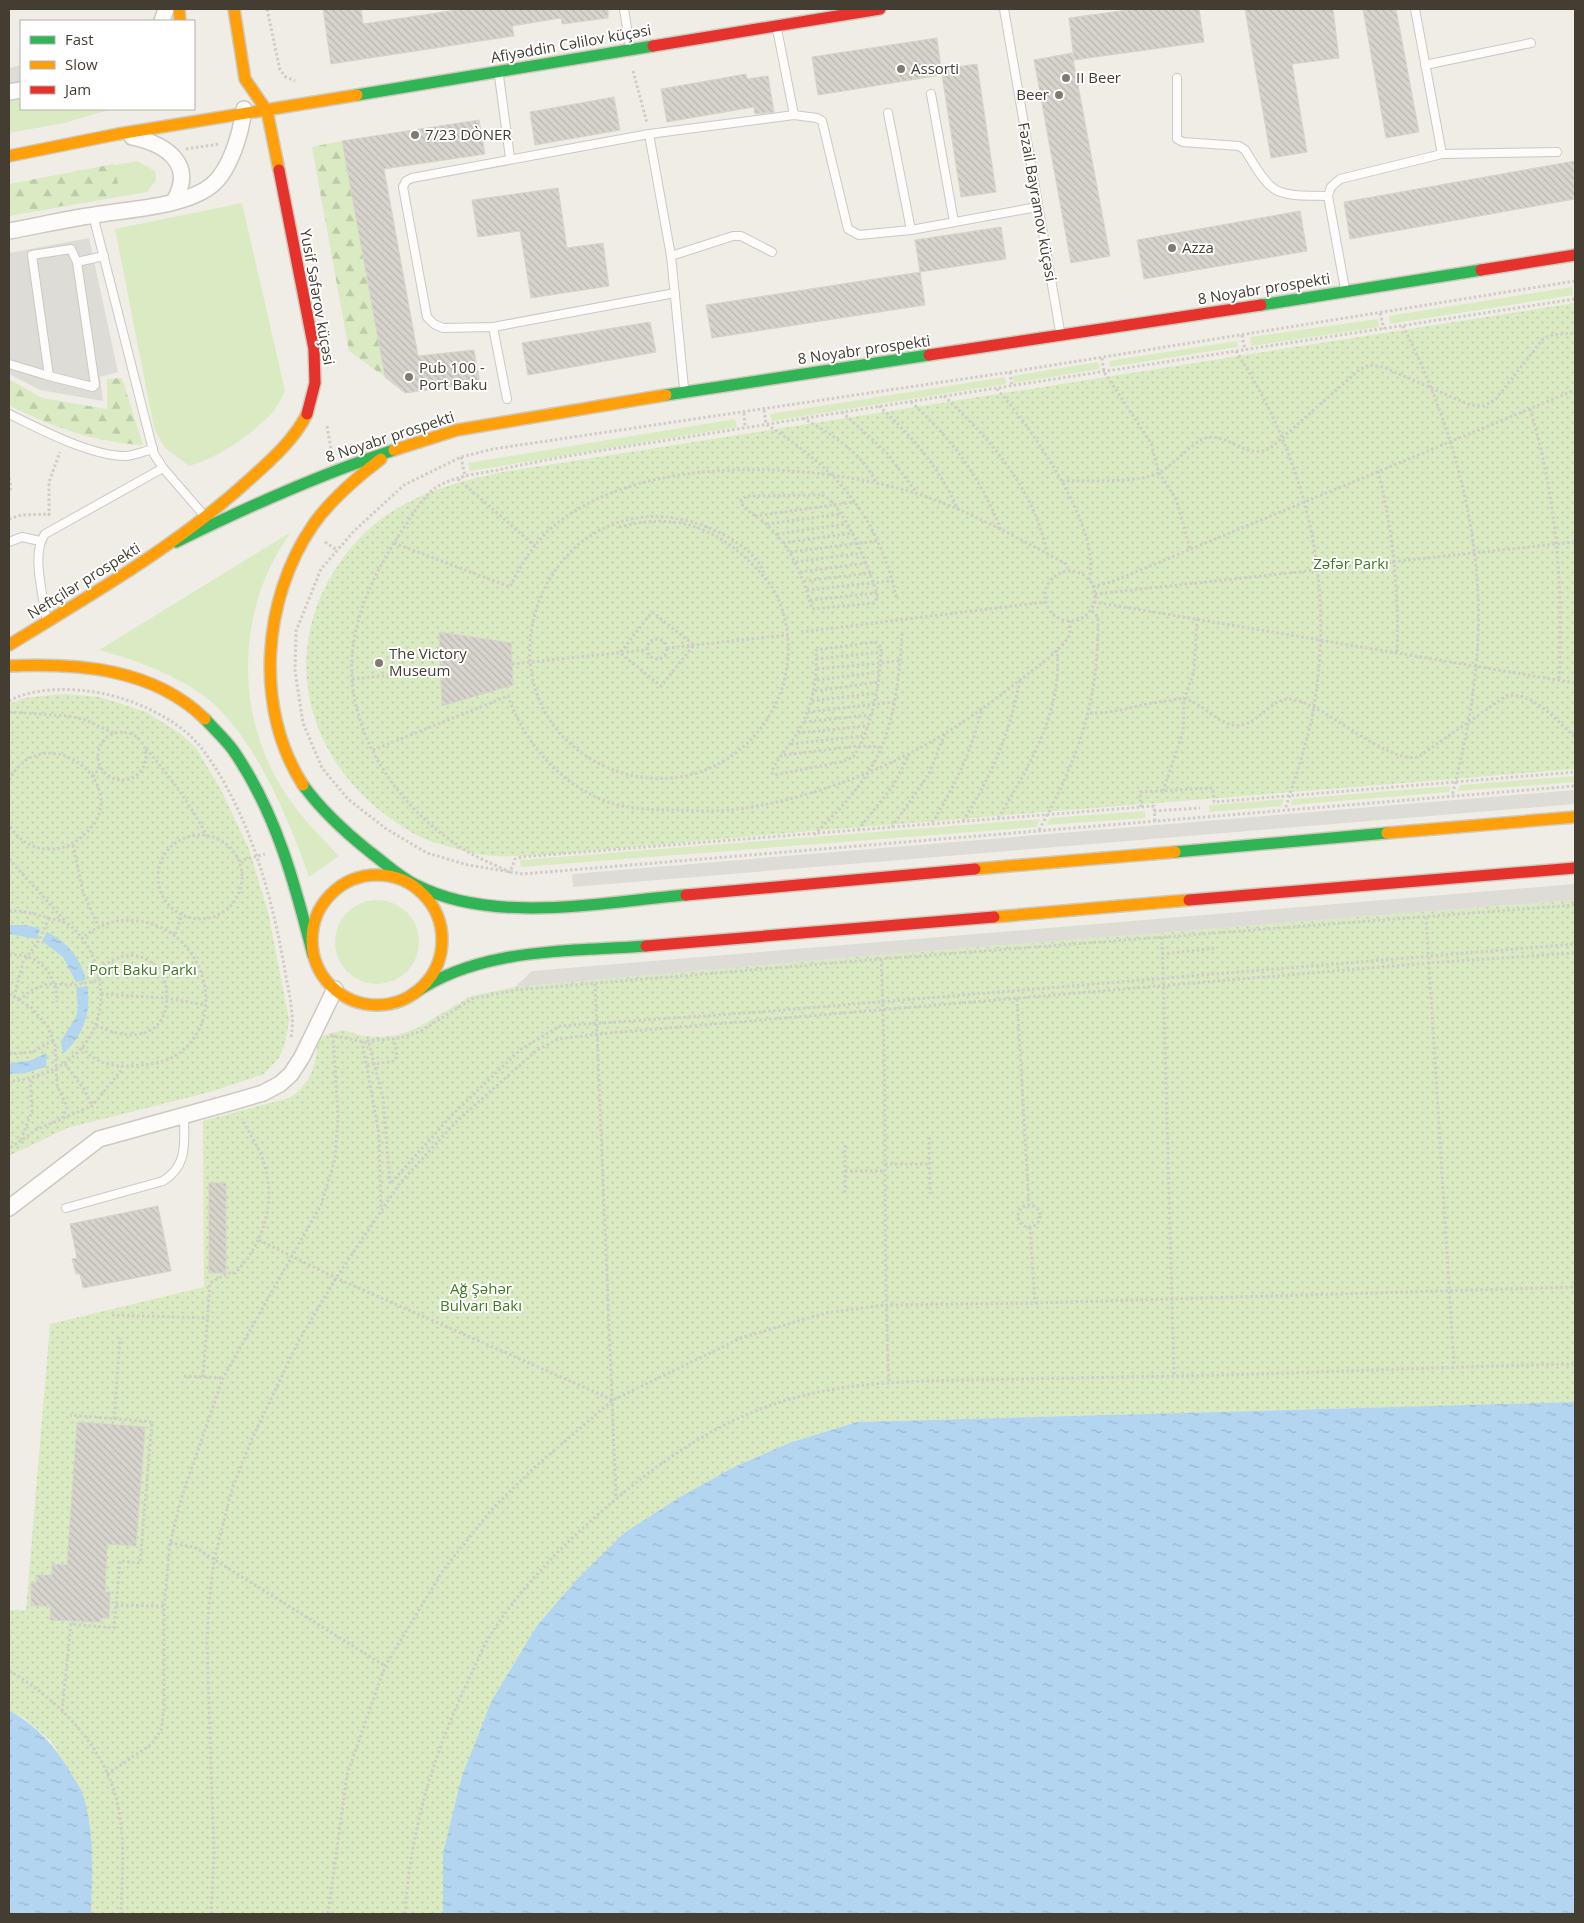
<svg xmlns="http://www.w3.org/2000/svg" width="1584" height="1923" viewBox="0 0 1584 1923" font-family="'Open Sans',sans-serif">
  <defs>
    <pattern id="forest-firs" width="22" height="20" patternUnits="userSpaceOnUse" patternTransform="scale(1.25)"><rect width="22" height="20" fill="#daebc3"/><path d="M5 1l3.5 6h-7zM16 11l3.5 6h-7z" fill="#bccba8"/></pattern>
    <pattern id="park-dots" width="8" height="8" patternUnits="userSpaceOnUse" patternTransform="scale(1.25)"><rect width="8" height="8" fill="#daebc3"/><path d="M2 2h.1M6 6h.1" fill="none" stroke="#bccba8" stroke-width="1.8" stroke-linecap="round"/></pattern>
    <pattern id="water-ripples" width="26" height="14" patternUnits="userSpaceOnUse" patternTransform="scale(1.25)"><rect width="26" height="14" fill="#b3d5f0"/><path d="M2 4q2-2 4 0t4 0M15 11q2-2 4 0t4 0" fill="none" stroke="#9bb8ce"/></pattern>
    <pattern id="building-back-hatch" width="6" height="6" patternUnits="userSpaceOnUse" patternTransform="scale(1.25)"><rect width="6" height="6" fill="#d7d4cd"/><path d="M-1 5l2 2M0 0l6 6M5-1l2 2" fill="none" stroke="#bab7b0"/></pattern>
  </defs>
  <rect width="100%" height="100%" fill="#efede6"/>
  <!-- green -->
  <g fill="#daebc3">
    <polygon points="21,95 21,109 112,109 64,123 9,133 9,97"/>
    <polygon points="137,161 155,171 156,180 147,192 9,216 9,186"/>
    <path d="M242,203L285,391C281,398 278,406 273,412C251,435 220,457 189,466L164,447L154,428L115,229Z"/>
    <polygon points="1572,287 1573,295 1390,324 1389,316"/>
    <polygon points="1378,319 1379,327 1251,346 1250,337"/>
    <polygon points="1237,341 1238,347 1110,367 1109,361"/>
    <polygon points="1098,362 1100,369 1014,383 1013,376"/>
    <polygon points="1005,377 1006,384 772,421 770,414"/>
    <polygon points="735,419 737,427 470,471 468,463"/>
    <path d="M291,532C240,602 234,700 275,776C291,807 315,831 339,856L309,877C288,817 250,723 194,689C165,671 132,659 99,650Z"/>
    <polygon points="1575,776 1575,782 1457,791 1460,785"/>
    <polygon points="1451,786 1449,792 1290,805 1293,799"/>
    <polygon points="1284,799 1282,806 1209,812 1209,805"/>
    <polygon points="1145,811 1145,818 1046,825 1050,818"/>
    <polygon points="1040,819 1036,827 521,867 520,860"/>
    <circle cx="377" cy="942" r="42"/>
  </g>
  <!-- forest -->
  <g fill="url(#forest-firs)">
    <polygon points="342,141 385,377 349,351 312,147"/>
    <polygon points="114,164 120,195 9,216 9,184"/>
    <path d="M122,378L143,445C97,443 49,426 9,405V379L42,398L107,409V379Z"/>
  </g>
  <!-- park -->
  <g fill="url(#park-dots)">
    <path d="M1575,303V769C1321,790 1066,810 812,831C748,836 683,843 619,848C579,851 533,858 493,856C475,855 454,848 436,843C415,837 395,822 378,809C293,738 281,626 356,542C394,500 444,485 497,473Z"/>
    <polygon points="64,694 100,697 146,712 181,734 196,748 220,788 249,849 268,912 289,1020 285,1044 279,1058 264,1074 210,1092 67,1128 9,1156 9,704 24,698"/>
    <path d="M1575,900V1402L857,1422L789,1443L732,1468L680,1497L624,1533L577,1579L536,1627L492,1700L443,1853V1914H91L92,1877L83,1794L51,1741L25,1719L9,1710V1610H26L50,1324L204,1287L203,1121L289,1098C312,1084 317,1062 318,1037L343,1030L363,1036L380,1037L398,1035L417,1028L471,996L515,987L879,955Z"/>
  </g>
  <!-- parking -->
  <g fill="#dedcd6">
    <polygon points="21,65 21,90 9,92 9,68"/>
    <polygon points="89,238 118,372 100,377 103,401 40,390 9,374 9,253"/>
    <polygon points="1575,790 1575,804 573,887 572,874"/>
    <polygon points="1575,884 1575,900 879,955 515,987 532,971"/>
  </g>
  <!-- water -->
  <g fill="url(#water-ripples)">
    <polygon points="9,925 26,925 40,929 37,939 9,934"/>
    <path d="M47,932C67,942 80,957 86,980L76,982L63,957L42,941Z"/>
    <path d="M87,986C92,1012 83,1036 63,1054L61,1041L76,1017L78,1007L76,988Z"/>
    <polygon points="47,1053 46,1067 25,1073 9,1074 9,1063 29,1061"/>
    <polygon points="1575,1402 1575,1914 443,1914 443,1853 462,1776 492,1700 536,1627 577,1579 624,1533 680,1497 732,1468 789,1443 857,1422"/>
    <path d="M9,1710C37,1726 56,1747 72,1775C76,1782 81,1788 83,1795C95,1833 92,1876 91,1914H9Z"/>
  </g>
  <!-- building -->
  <g fill="url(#building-back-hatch)" stroke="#d7d4cc">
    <polygon points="323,9 361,9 363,24 463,9 608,9 608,18 562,24 561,18 512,26 514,36 331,64"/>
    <polygon points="1135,9 1199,9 1204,42 1074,60 1069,18"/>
    <polygon points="1245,9 1333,9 1339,58 1292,64 1307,152 1271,158"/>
    <polygon points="1363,9 1396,9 1419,132 1386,138"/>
    <polygon points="937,38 941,69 977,64 996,192 961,197 942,75 818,95 812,57"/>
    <polygon points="1072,53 1110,256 1071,263 1034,60"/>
    <polygon points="746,74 747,79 768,76 774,112 755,114 754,107 667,122 661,89"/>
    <polygon points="614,97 620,130 535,145 530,112"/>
    <polygon points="479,120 485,154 384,169 418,356 474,350 480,383 405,393 385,377 342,141"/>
    <polygon points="1575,161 1575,199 1350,239 1344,202"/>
    <polygon points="558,188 567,248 603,243 609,286 531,298 520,231 478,237 472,200"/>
    <polygon points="1300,211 1307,251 1144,279 1137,240"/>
    <polygon points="1001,227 1006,259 920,272 915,240"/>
    <polygon points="920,272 925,305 712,338 706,305"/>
    <polygon points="650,322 656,352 528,375 522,343"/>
    <polygon points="439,632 511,643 513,685 442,706"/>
    <rect x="209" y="1183" width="17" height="90"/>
    <polygon points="158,1206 171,1271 83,1288 80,1274 76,1274 72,1259 77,1258 70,1224"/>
    <polygon points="77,1422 145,1427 136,1546 107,1544 105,1592 110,1592 109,1618 101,1618 101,1622 50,1620 51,1606 31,1606 31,1583 36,1583 36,1575 52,1575 52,1564 67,1565"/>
  </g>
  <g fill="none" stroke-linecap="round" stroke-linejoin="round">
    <!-- lane casing -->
    <g stroke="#cbc9c2" stroke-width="10">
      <g id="lane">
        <polyline points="624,9 630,47"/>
        <polyline points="1004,9 1060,331"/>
        <polyline points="1415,9 1442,154"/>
        <polyline points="777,29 794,115"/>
        <polyline points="1425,65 1531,43"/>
        <polyline points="499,76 510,158"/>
        <path d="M1177,78V139L1183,142L1239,146L1245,150C1253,162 1261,179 1273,188C1286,198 1313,195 1328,196"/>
        <polyline points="931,94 954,222"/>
        <polyline points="888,113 911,230"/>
        <polyline points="649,134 671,256 684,388"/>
        <polyline points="93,215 154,454 163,468 202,513"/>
        <polyline points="671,256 733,236 741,236 772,252"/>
        <polyline points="1345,289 1328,196 1331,187 1340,179 1442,154 1557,152"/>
        <polyline points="675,293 493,327 443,328 434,324 427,317 403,187 406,181 412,178 649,134 794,115 817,118 822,121 848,229 859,235 911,230 1037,207"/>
        <polyline points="493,327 507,399"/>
        <polyline points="9,364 49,376 32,255 71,249 77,262 104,256"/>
        <polyline points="49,376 93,387 95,385 77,262"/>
        <path d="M9,414C40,429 92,457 127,456C135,455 145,451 153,449"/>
        <polyline points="9,542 22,537 40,541"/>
        <path d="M46,617C43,594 31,553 45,534L163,468"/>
        <path d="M66,1208L163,1181C189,1165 184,1141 184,1114"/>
      </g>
    </g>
    <!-- street casing -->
    <g stroke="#cbc9c2" stroke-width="18">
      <g id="street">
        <polyline points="162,21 166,9"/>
        <polyline points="9,92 21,90"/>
        <path d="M132,137C166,144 196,164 174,201"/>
        <path d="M9,231C37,226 66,219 95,215C129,209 185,207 212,185C231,169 241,132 244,109"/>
        <polyline points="9,1208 99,1139 236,1101 263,1093 280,1084 291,1074 302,1057 335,989"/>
      </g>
    </g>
    <!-- fast casing -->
    <g stroke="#cfcabc" stroke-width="14">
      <g id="fast">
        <polyline points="357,95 653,46"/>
        <polyline points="1261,305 1481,270"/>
        <polyline points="666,395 929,355"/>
        <path d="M176,542C247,507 318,475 394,450"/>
        <path d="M205,719C214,729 225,739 233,750C276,812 295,884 313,955"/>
        <path d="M303,785C322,811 345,832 370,852C385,863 399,877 416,885C494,925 602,902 686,895"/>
        <polyline points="1175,852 1387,833"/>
        <path d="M413,994C480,947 568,952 646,946"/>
      </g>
    </g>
    <!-- slow casing -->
    <g stroke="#cfcabc" stroke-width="14">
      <g id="slow">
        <polyline points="179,9 180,21"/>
        <polyline points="234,9 245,79 267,111 279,170"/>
        <polyline points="9,156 118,134 357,95"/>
        <polyline points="394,450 457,430 666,395"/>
        <path d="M9,645C92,594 177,546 250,479C271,460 294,440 307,414"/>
        <path d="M9,666C78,663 153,668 205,719"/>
        <path d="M303,785C254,709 262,599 313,525C331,499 356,478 381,459"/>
        <polyline points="1387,833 1575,817"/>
        <polyline points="975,869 1175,852"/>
        <circle cx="377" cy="940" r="65"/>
        <polyline points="994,917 1189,900"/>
      </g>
    </g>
    <!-- jam casing -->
    <g stroke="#cfcabc" stroke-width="14">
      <g id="jam">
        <polyline points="653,46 880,9"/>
        <polyline points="279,170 314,349 315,383 307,414"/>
        <polyline points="1481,270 1575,255"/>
        <polyline points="929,355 1261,305"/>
        <polyline points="686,895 975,869"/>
        <polyline points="1189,900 1575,868"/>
        <polyline points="646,946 994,917"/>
      </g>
    </g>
    <!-- path -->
    <g stroke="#d0cdc8" stroke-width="3" stroke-dasharray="2.5 2.5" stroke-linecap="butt">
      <polyline points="267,9 280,70 286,77 295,81"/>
      <polyline points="633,71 647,123"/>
      <polyline points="186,149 219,144"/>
      <polyline points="1575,281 1010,372 493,449 461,457 404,485 354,531 321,569 296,631 295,671 303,723 322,768 348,799 385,828 427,853 468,865 523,874 1575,786"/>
      <polyline points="1380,313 1384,329"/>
      <path d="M1403,326C1455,429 1488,549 1476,666C1472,710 1463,753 1452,796"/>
      <polyline points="1242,335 1245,350"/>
      <path d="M1236,351C1303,455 1333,570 1316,693C1311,734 1297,771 1285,810"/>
      <polyline points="1102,358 1104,372 1151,443 1159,473 1176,499 1190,549"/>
      <polyline points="1010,372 1012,386"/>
      <path d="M997,389C1030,426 1103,529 1089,580"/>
      <path d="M944,396C991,440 1034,489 1047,553"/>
      <path d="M911,402C953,440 980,477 1001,530"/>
      <path d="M879,406C912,436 940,468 958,510"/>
      <path d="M1530,409C1557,498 1563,586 1559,680"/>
      <path d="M764,410L766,424C838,471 877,513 897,600"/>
      <polyline points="842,412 886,452 917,493"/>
      <polyline points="744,413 745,427"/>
      <path d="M803,418C830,433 864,454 876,483"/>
      <polyline points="327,426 331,449"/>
      <polyline points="461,457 465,477"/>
      <path d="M1378,471C1393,531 1399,590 1397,652"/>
      <polyline points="9,478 11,487 9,493"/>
      <polyline points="458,479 535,546"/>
      <path d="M1062,481C1087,480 1140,484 1160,472C1173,465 1196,440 1205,438C1230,432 1249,464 1273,446L1359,370L1369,365L1383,367L1470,405L1484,406L1496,399L1543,339L1552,335L1575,333"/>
      <path d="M822,495C844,503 872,575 878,597L874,603L812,609C803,577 792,548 767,525C759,517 748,513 741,503V500L746,496Z"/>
      <polyline points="49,516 49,482 60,452"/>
      <polyline points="755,516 855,502"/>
      <polyline points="9,519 21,515 50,514"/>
      <polyline points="767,524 840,514"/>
      <path d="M619,527C677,512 716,527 757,569C765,578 775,589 779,601C809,676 763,759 685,776C656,782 624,777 598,763C459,689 551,466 707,527C726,534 762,555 764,576"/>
      <polyline points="777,534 846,524"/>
      <polyline points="325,542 337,550"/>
      <path d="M394,543L510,587C520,567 531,547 548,531C635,452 810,461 915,493C968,510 1018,538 1066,564L1069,571"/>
      <polyline points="783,543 852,533"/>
      <polyline points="790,552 877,541"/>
      <polyline points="796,562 862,553"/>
      <circle cx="1070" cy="596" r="25"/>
      <polyline points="800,572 867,563"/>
      <polyline points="804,581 871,573"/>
      <polyline points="1093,587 1114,581 1575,390"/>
      <polyline points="807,590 892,581"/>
      <polyline points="1095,594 1575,542"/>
      <polyline points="810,600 877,593"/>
      <polyline points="1094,602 1575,683"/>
      <polygon points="652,612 694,645 661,686 620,653"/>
      <polyline points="801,632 1045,602"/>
      <circle cx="657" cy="649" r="10"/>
      <path d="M875,642L881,647C881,679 872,730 853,757L841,762L774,775L772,773C771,766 791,744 796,735C812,708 818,681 816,650Z"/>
      <polyline points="667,648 788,635"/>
      <polyline points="816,659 881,652"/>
      <polyline points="512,664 646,650"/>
      <polyline points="817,669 900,661"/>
      <polyline points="352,679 441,670"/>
      <polyline points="817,680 880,672"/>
      <polyline points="815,691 879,682"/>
      <path d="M9,701C30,689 63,688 87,691C125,695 175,716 200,746C248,808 272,895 285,971C289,994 295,1015 291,1038"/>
      <polyline points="812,701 877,693"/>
      <polyline points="9,712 69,716 86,720 113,733"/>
      <polyline points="808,712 894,702"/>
      <path d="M1090,713C1114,714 1141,704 1165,701C1170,701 1178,698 1184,699C1204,702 1220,729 1242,725C1262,721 1273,694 1295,700C1328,707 1386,763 1418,757L1506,696C1532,690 1557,721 1575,737"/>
      <polyline points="804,722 870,715"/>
      <circle cx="122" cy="756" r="24"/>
      <polyline points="798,733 866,726"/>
      <polyline points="791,744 862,736"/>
      <path d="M146,749C170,776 190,804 207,836"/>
      <path d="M373,750L508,696C524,742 560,785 608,802C629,809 653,810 675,810C696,811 719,812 739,809C798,801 866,777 918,749C952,731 984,708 1015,684C1028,673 1065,649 1070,633C1070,629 1070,624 1070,621"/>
      <polyline points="784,755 858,746 880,747"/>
      <polyline points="93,777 100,767"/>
      <path d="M9,780C44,714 137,785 86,833C74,844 66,849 49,849C33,850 15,838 9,824"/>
      <polyline points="1163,791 1183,732 1184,699 1194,672 1197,619"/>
      <polyline points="1141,807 1140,792 1213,788 1214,802 1575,772"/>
      <polyline points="1154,811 1200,808"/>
      <path d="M998,818C1028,769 1063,711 1057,650"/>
      <path d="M963,821C993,774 1009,734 1020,680"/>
      <path d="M1155,821L1154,806L521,857L515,859L510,872C493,864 474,857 459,846C403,810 357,747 352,679C348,620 377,567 409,520C416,510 425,495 435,488C453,476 477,474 498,470C564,455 632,446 700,435C991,388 1283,344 1575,299"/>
      <path d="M932,823C955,786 972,750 982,708"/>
      <polyline points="892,827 929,774 945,733"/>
      <polyline points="858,830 893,786 910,753"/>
      <path d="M1039,830C1079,758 1099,700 1098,617L1091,610"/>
      <path d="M814,835C834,815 854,795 869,771C894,734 900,675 902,631"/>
      <circle cx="200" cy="877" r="42"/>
      <polyline points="73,845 83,892 98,926"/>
      <polyline points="9,859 66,922"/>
      <polyline points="239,861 265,854"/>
      <path d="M9,911C20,910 31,913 42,916C50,919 61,920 68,924C79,932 88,945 93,957C113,1007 94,1056 42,1074C31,1078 20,1081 9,1081"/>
      <polyline points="1426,917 1454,1366"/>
      <polyline points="175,934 182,915"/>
      <polyline points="1162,937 1174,1376"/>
      <polyline points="1162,954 1217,948"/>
      <path d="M9,955C38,952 57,974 57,1002"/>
      <path d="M881,959C888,1099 882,1241 889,1381"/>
      <polyline points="595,984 616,1498"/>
      <polyline points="9,994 32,1008 48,1027 55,1045 57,1085 67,1107 62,1119 37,1129 9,1149"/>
      <polyline points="101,994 166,998 205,1005"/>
      <polyline points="14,997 23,962 39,940 49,918"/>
      <polyline points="1017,999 1029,1205"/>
      <polyline points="19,1000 32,990 47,984 76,985 100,980"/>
      <path d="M96,1025C145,1050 180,1025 162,972C141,949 121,951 98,970"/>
      <polyline points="330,1035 369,1043 383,1098 390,1184 451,1116 521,1049 560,1026 759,1012 1575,944"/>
      <polyline points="362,1041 379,1134 381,1209"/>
      <polyline points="367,1041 400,1038 419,1032 472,999 515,990 881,959 1575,905"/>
      <path d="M82,1047C97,1065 116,1068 140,1065C150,1064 163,1063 173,1057C232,1023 206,929 138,921C116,918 100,924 82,938"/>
      <polyline points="9,1054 33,1052 53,1040"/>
      <polyline points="65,1064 84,1089 92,1106"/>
      <polyline points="367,1065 395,1061 397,1056 394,1039"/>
      <polyline points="63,1118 92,1106 120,1072 121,1067"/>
      <polyline points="929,1137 930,1194"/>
      <polyline points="21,1140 32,1111 30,1078"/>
      <polyline points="845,1145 845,1195"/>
      <polyline points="885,1164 929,1164"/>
      <polyline points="845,1171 884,1171"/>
      <circle cx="1029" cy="1216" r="11"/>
      <polyline points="1030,1227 1035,1303"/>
      <polyline points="259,1240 336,1278 613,1400"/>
      <polyline points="112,1315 209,1318"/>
      <polyline points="184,1376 223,1378"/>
      <path d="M203,1377L210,1283L228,1273H235C264,1243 277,1202 263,1160C258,1146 249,1133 242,1119"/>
      <polyline points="114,1419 120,1338"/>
      <polyline points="170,1543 194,1547 385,1666"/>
      <polyline points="116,1605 164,1606"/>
      <path d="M9,1671C60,1700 109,1751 119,1811C125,1845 122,1880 121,1914"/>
      <polyline points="62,1711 71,1624 114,1628 120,1561 140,1563 152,1422 70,1415"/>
      <polyline points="107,1774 152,1744 161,1730 164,1710 164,1606 170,1543 182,1496 223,1378 321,1205 335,1159 338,1117 333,1034"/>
      <polyline points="211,1914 214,1856 207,1642 209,1604 214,1560 232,1489 251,1441 298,1342 336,1278 400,1183 457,1121 537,1050 558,1039 598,1034 1428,963 1575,953"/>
      <polyline points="328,1914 347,1775 385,1666 444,1569 493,1508 535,1467 613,1400 741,1338 825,1313 885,1305 1035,1303 1575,1287"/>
      <path d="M405,1914C410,1832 433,1755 468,1681C476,1665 482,1648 491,1634C527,1578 576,1532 627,1490C678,1449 731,1415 794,1398C852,1382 910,1381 970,1380C1021,1379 1073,1378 1125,1377C1275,1375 1425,1367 1575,1364"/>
    </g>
    <!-- lane -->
    <use href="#lane" stroke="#fdfcfb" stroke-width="8"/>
    <!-- street -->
    <use href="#street" stroke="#fdfcfb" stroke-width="15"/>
    <!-- fast -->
    <use href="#fast" stroke="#30b455" stroke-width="11"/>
    <!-- slow -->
    <use href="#slow" stroke="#ff9f0a" stroke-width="11"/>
    <!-- jam -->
    <use href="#jam" stroke="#e5322d" stroke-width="11"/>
  </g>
  <!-- markers -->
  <g fill="#807b71" stroke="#fff" stroke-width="2">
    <circle cx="901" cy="69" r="5"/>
    <circle cx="1066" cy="78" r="5"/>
    <circle cx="1059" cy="95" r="5"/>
    <circle cx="415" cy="135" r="5"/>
    <circle cx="1172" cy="248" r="5"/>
    <circle cx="409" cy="377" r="5"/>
    <circle cx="379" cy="663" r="5"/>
  </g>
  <g text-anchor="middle" stroke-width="4" stroke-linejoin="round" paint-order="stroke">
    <!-- street labels -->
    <g font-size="15" fill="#443e32" stroke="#fff">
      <text transform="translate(571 44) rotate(-10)" y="5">Afiyəddin Cəlilov küçəsi</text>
      <text transform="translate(1037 202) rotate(80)" y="5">Fəzail Bayramov küçəsi</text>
      <text transform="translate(1264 289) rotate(-9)" y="5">8 Noyabr prospekti</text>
      <text transform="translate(317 297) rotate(80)" y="5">Yusif Səfərov küçəsi</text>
      <text transform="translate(864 350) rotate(-8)" y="5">8 Noyabr prospekti</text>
      <text transform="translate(390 437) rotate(-18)" y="5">8 Noyabr prospekti</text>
      <text transform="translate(84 581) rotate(-32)" y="5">Neftçilər prospekti</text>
    </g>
    <!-- poi labels -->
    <g font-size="15" fill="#443e32" stroke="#fff" text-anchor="start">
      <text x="911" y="74">Assorti</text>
      <text x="1076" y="83">II Beer</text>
      <text x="1049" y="100" text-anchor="end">Beer</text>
      <text x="425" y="140">7/23 DÒNER</text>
      <text x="1182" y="253">Azza</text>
      <text x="419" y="373">Pub 100 -<tspan x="419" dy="17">Port Baku</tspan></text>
      <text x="389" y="659">The Victory<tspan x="389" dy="17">Museum</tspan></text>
    </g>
    <!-- park labels -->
    <g font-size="15" fill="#3f7922" stroke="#fff">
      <text x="1351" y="569">Zəfər Parkı</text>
      <text x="143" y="975">Port Baku Parkı</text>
      <text x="481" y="1294">Ağ Şəhər<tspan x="481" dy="17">Bulvarı Bakı</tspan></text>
    </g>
  </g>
  <!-- border -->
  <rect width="1584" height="1923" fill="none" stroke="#443e32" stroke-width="20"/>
  <!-- legend -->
  <rect x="20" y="20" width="175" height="90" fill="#ffffff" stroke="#b4b2ad"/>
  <rect x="30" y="36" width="25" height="8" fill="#30b455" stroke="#b4b2ad"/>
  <text x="65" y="45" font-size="15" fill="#443e32">Fast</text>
  <rect x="30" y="61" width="25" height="8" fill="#ff9f0a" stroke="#b4b2ad"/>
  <text x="65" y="70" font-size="15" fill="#443e32">Slow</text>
  <rect x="30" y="86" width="25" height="8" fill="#e5322d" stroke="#b4b2ad"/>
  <text x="65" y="95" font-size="15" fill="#443e32">Jam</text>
</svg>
